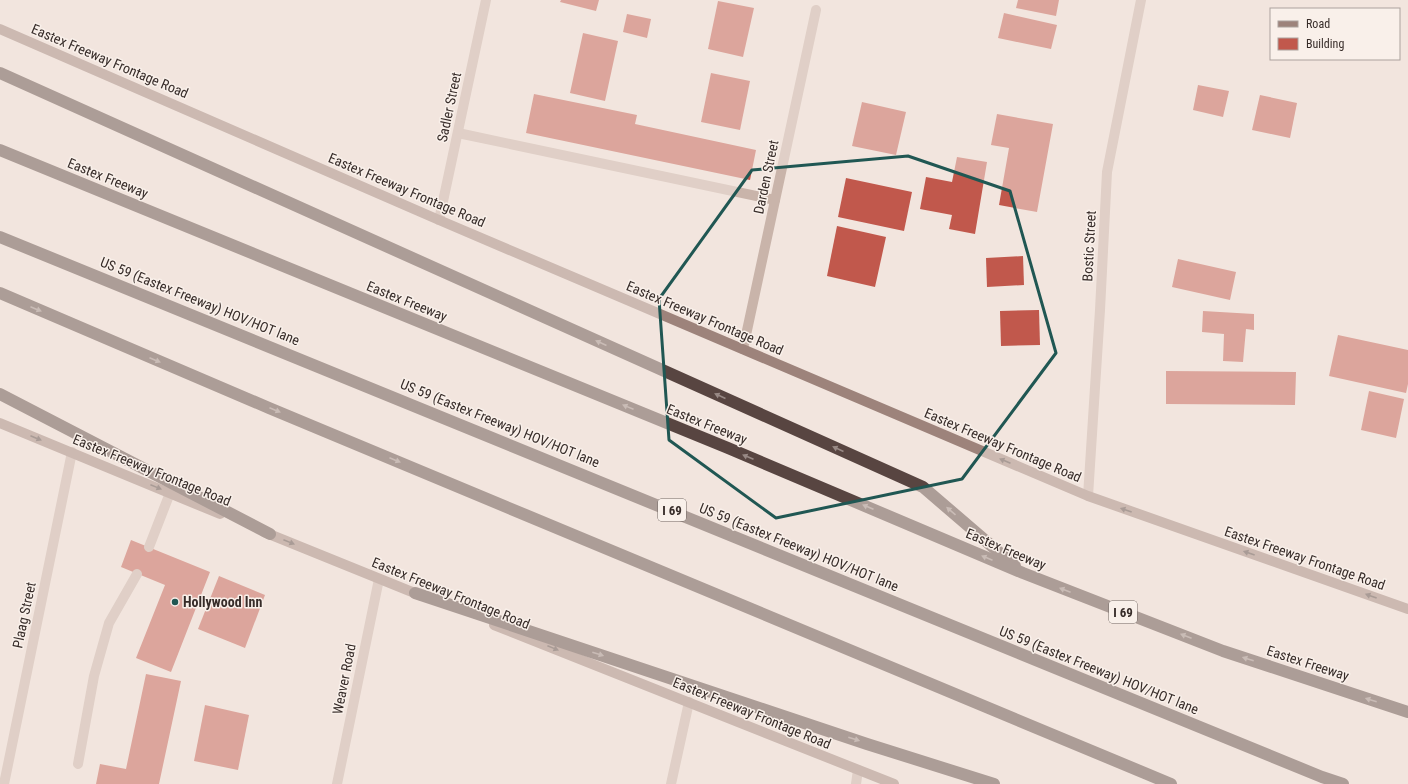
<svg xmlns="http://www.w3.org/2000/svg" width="1408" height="784" viewBox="0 0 1408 784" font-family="'Roboto Condensed',sans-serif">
  <rect width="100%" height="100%" fill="#f2e5de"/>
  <!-- building -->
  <g fill="#c1584c">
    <polygon points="561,0 599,0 596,11 560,2"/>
    <polygon points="1018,0 1059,0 1056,16 1016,8"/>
    <polygon points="718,1 754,8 743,57 708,49"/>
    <polygon points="1004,13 1057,25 1051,49 998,38"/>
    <polygon points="627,14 651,19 647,38 623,32"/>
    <polygon points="583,33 618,41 605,101 570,93"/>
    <polygon points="711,73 750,81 740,130 701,122"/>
    <polygon points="1198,85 1229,91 1223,117 1193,110"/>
    <polygon points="534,94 637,115 635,124 756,150 750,180 526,133"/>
    <polygon points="1260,95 1297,103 1290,138 1252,130"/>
    <polygon points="862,102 906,112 896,155 852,146"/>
    <polygon points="997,114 1053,124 1037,212 999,205 1009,148 991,145"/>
    <polygon points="957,157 987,162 975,234 949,229 952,215 920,209 926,177 952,182"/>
    <polygon points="846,178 912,192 904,231 838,217"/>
    <polygon points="837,226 886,237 875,287 827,276"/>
    <polygon points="1023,256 1024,285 987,287 986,258"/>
    <polygon points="1178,259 1236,272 1230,300 1172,287"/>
    <polygon points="1039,310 1040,345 1001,346 1000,311"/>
    <polygon points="1203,311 1254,314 1254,330 1246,329 1243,362 1223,361 1224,334 1202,332"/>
    <polygon points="1338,335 1408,350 1408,384 1406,393 1329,376"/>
    <polygon points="1166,371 1296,372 1295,405 1166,404"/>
    <polygon points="1369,391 1404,399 1396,438 1361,430"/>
    <polygon points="131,540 210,572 171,672 136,658 165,585 121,567"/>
    <polygon points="219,576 265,595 245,648 198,629"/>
    <polygon points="146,674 181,681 159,784 96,784 100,764 126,769"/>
    <polygon points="205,705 249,715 238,770 194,761"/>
  </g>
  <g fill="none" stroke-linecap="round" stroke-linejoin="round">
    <!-- service -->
    <g stroke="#c9b4aa" stroke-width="10">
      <polyline points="458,133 775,200"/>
      <polyline points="149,547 170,493"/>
      <polyline points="78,764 94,676 109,623 137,574"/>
      <polyline points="856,784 858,770"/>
    </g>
    <!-- minor -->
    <g stroke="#c9b4aa" stroke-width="10">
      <polyline points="439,220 486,0"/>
      <polyline points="743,349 816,10"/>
      <polyline points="1088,496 1100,310 1107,172 1141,0"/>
      <polyline points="4,784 72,452"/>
      <polyline points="671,784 689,702"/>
    </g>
    <!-- tertiary -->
    <polyline stroke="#c9b4aa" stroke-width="10" points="337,784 379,579"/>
    <!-- secondary -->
    <g stroke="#9d837b" stroke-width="10">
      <polyline points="0,29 439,220 1088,496 1408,609"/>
      <polyline points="0,423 220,514"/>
      <polyline points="264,532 422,596"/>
      <polyline points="494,625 894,784"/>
    </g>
    <!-- motorway -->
    <g stroke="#584541" stroke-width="12">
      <polyline points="0,73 923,487 1015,566"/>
      <polyline points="0,150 728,448 1023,573 1223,651 1408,712"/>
      <path d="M0,237C442,414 881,598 1322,777L1343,784"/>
      <polyline points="0,293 269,408 1171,784"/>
      <polyline points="0,394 270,534"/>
      <polyline points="415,593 867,744 994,784"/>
    </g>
  </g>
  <!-- one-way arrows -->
  <defs><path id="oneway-solid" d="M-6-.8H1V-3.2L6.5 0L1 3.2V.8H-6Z"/></defs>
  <g fill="#988985">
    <use href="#oneway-solid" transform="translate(36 309) rotate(23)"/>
    <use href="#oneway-solid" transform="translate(601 343) rotate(-156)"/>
    <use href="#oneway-solid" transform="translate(155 360) rotate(23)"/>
    <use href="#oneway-solid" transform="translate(720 396) rotate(-156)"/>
    <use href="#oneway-solid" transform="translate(628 407) rotate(-158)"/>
    <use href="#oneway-solid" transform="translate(275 410) rotate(23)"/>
    <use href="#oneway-solid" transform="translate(838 449) rotate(-156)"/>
    <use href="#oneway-solid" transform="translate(748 457) rotate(-157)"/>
    <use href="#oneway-solid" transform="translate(395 460) rotate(23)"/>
    <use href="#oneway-solid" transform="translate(868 507) rotate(-157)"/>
    <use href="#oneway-solid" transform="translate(951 511) rotate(-139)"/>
    <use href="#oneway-solid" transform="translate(987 558) rotate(-157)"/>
    <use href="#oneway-solid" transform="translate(1065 590) rotate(-159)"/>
    <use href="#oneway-solid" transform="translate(1186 636) rotate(-159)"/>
    <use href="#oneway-solid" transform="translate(598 654) rotate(18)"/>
    <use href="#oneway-solid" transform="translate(1248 659) rotate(-162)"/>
    <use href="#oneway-solid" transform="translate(1371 700) rotate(-162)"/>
    <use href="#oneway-solid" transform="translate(854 739) rotate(18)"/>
  </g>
  <g fill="#50423e">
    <use href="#oneway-solid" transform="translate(36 438) rotate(23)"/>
    <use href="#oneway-solid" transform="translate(1005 461) rotate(-157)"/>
    <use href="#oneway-solid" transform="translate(156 487) rotate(22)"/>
    <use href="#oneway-solid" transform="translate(1126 510) rotate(-161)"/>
    <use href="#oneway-solid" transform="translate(289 542) rotate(22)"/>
    <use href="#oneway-solid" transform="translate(1249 553) rotate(-161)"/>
    <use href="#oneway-solid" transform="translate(1371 596) rotate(-160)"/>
    <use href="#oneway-solid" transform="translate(553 648) rotate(22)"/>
  </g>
  <!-- marked area -->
  <path d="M0 0H1408V784H0ZM908,156L1010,191L1056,353L962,479L776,518L669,440L659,299L752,170Z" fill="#f2e5de" fill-opacity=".55" fill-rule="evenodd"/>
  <path fill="none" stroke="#205753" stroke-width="3" stroke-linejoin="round" d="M908,156L1010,191L1056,353L962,479L776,518L669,440L659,299L752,170Z"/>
  <!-- markers -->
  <circle fill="#205753" stroke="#f9f0ea" stroke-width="1.5" cx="175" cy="602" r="4"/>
  <g text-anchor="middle" stroke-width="3" stroke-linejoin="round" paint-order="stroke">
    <!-- shield labels -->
    <g fill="#f9f0ea" stroke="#716763" stroke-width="1">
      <rect x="658" y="499" width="28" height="22" rx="3"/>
      <rect x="1109" y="601" width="28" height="22" rx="3"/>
    </g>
    <g font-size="13" font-weight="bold" fill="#372c29">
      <text x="672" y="515">I 69</text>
      <text x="1123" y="617">I 69</text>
    </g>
    <!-- street labels -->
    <g font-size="14" fill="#372c29" stroke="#f9f0ea">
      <text transform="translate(110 61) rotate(23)" y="5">Eastex Freeway Frontage Road</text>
      <text transform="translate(449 107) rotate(-78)" y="5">Sadler Street</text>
      <text transform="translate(766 177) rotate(-78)" y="5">Darden Street</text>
      <text transform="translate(108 178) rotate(22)" y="5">Eastex Freeway</text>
      <text transform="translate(407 190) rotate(23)" y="5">Eastex Freeway Frontage Road</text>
      <text transform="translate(1089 246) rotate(-87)" y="5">Bostic Street</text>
      <text transform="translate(200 301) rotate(22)" y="5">US 59 (Eastex Freeway) HOV/HOT lane</text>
      <text transform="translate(407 301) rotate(22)" y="5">Eastex Freeway</text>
      <text transform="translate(705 318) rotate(23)" y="5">Eastex Freeway Frontage Road</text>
      <text transform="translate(500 423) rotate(22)" y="5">US 59 (Eastex Freeway) HOV/HOT lane</text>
      <text transform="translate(707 424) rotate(22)" y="5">Eastex Freeway</text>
      <text transform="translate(1003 445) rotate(23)" y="5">Eastex Freeway Frontage Road</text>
      <text transform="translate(152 470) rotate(22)" y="5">Eastex Freeway Frontage Road</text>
      <text transform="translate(799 547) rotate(22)" y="5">US 59 (Eastex Freeway) HOV/HOT lane</text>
      <text transform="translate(1006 549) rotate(23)" y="5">Eastex Freeway</text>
      <text transform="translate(1305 558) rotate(19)" y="5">Eastex Freeway Frontage Road</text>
      <text transform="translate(451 593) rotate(22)" y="5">Eastex Freeway Frontage Road</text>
      <text transform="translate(24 615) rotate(-78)" y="5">Plaag Street</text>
      <text transform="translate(1308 663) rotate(18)" y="5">Eastex Freeway</text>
      <text transform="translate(1099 670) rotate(22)" y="5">US 59 (Eastex Freeway) HOV/HOT lane</text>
      <text transform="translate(344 679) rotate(-79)" y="5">Weaver Road</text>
      <text transform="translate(752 713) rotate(22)" y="5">Eastex Freeway Frontage Road</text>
    </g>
    <!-- poi labels -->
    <g font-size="14" font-weight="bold" fill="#372c29" stroke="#f9f0ea" text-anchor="start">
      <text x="183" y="607">Hollywood Inn</text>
    </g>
  </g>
  <!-- legend -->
  <rect x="1270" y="8" width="130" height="52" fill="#f9f0ea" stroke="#aba29d"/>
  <rect x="1278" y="21" width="20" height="6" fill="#9d837b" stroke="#aba29d"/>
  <text x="1306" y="28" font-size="12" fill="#372c29">Road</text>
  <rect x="1278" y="38" width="20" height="12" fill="#c1584c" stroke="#aba29d"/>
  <text x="1306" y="48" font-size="12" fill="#372c29">Building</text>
</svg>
